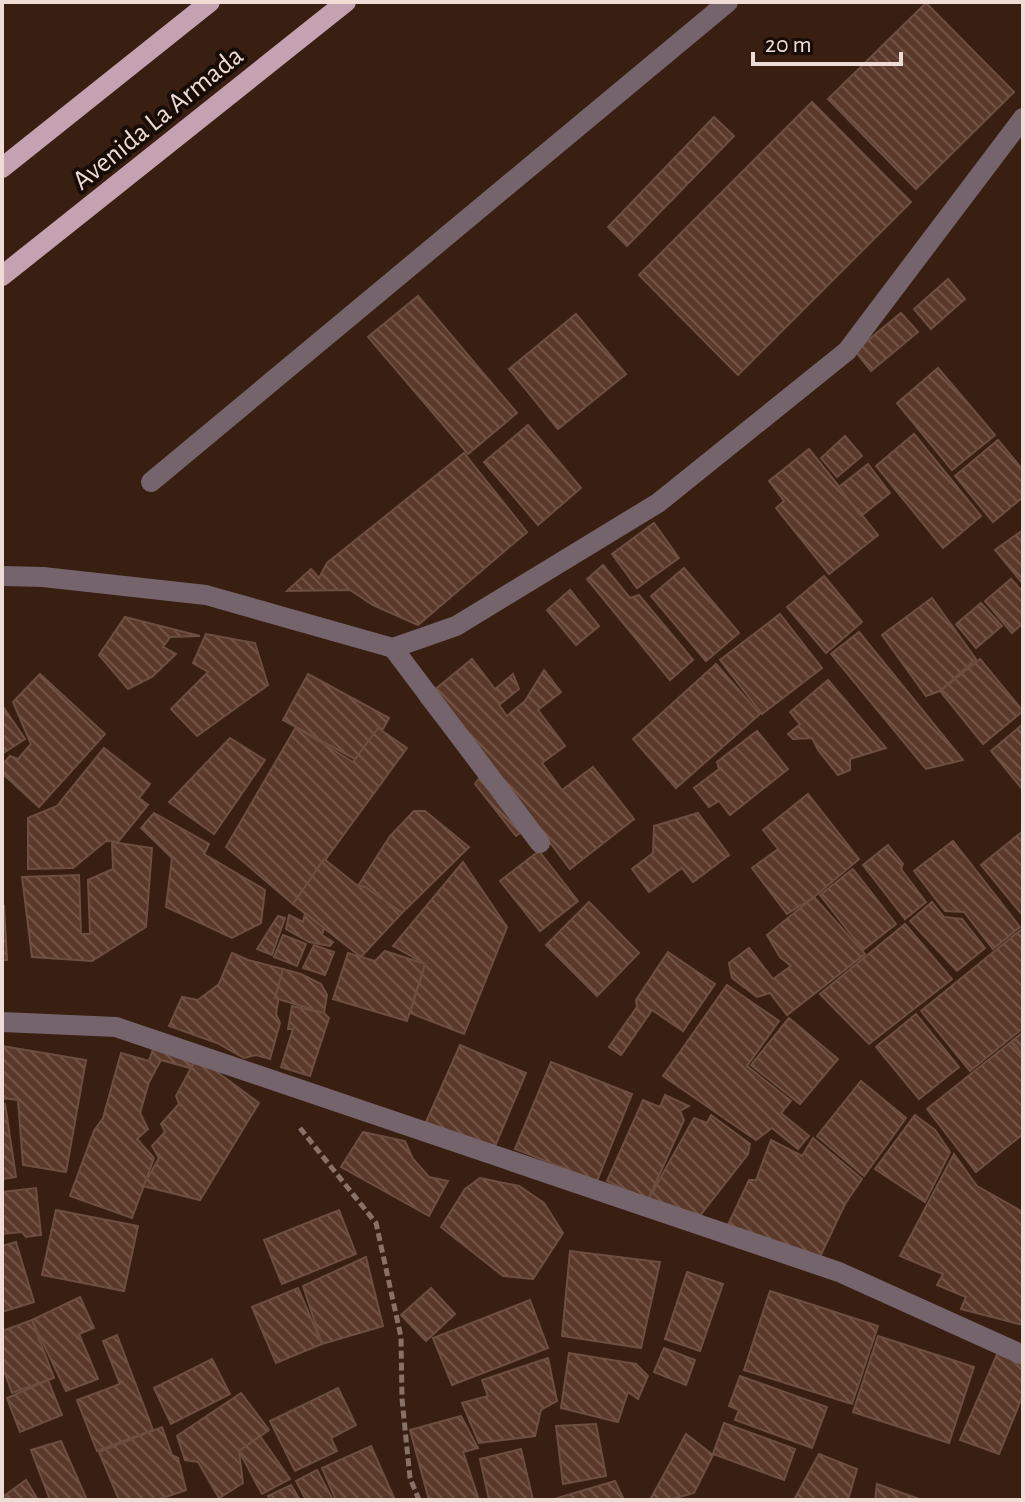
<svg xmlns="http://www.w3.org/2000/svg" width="1025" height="1502" viewBox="0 0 1025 1502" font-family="'Alegreya Sans',sans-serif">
  <defs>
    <pattern id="building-back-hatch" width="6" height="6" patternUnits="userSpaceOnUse" patternTransform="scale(2)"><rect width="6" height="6" fill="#5b392a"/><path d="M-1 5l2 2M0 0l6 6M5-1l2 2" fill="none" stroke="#735548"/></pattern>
  </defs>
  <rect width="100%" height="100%" fill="#391e12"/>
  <!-- building -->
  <g fill="url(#building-back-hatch)" stroke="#6d4f41" stroke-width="2">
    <polygon points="926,3 1014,92 916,189 828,99"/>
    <polygon points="812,102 911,202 738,375 639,275"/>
    <polygon points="714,117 734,136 627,246 608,227"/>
    <polygon points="948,279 965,299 931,329 914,309"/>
    <polygon points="418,296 517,413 468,454 368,337"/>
    <polygon points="901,313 918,332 871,371 855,351"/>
    <polygon points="576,314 626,374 558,429 509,369"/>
    <polygon points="938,368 995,435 952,470 897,403"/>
    <polygon points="528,425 581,488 538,525 484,462"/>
    <polygon points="914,434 981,516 943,548 876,466"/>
    <polygon points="845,436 862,456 837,477 821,458"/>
    <polygon points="998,440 1023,470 1023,497 993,522 955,476"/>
    <polygon points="809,449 878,535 829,574 776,508 784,501 769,481"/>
    <polygon points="464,453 527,532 418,625 373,605 350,590 287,591 311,569 319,578 327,563"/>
    <polygon points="868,464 890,493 861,516 839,487"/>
    <polygon points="654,523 679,558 637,588 612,554"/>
    <polygon points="1023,530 1023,584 995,550"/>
    <polygon points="603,565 630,598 639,595 693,660 670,680 587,579"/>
    <polygon points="684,568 739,633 706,661 651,596"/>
    <polygon points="824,576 862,622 826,653 787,607"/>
    <polygon points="1011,579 1023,592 1023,623 1012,633 985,601"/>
    <polygon points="570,590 599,626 576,645 547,610"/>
    <polygon points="932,598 976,659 940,691 926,696 882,635"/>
    <polygon points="981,603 1002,626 976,648 956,624"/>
    <polygon points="780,614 822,668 762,714 720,660"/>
    <polygon points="125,617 200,636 170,637 163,647 176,654 152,677 128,689 99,655"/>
    <polygon points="859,632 963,760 926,769 831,654"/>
    <polygon points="206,634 255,643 268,685 197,736 171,709 208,672 193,663"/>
    <polygon points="472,659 495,689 513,674 519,689 499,705 507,716 525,701 544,670 561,692 538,710 565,746 542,763 562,790 593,767 634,819 570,869 535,823 516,836 475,784 481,776 421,701"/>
    <polygon points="980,659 1023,711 983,744 940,691"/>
    <polygon points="716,664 760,714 676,788 633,739"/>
    <polygon points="40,674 105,734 39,807 2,773 2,765 10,756 18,759 31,744 13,702"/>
    <polygon points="308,674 389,718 364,764 283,720"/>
    <polygon points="828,680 886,748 850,759 850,770 838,775 818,750 812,738 793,739 788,734 800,724 790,712"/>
    <polygon points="2,705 25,739 2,754"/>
    <polygon points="1023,724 1023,790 991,751"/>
    <polygon points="296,727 353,762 378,728 407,748 293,904 226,847"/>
    <polygon points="757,731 788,769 730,815 719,801 709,807 694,788 719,769 717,762"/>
    <polygon points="230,738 265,760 214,834 169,802"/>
    <polygon points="104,748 150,784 139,798 148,805 118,842 106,841 73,868 28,869 28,818 57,806"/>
    <polygon points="808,794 859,859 814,897 787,914 752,868 778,849 763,830"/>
    <polygon points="414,811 425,811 469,847 402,913 365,887 358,886 390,836"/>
    <polygon points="154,813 209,844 204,854 265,890 261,923 232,938 166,907 172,858 141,828"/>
    <polygon points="698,813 729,855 693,882 682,868 649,892 632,869 653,853 654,826"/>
    <polygon points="1023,831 1023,916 981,865"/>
    <polygon points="953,841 1020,927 993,949 964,912 945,911 914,871"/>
    <polygon points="112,842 152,848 146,927 92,961 32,957 22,877 79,875 81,934 90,934 88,880 113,869"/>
    <polygon points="888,845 903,864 901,869 926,902 905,919 863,865"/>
    <polygon points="539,851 578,901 540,931 500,881"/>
    <polygon points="324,859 358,886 365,887 402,913 361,957 293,904"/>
    <polygon points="463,862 507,927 464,1034 410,1013 425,964 393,946"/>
    <polygon points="853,869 896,924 863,950 820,895"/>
    <polygon points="814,897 865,954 787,1015 770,993 757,997 732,978 729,963 749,948 773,979 791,966 780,957 767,935"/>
    <polygon points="589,902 639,953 597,996 546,945"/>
    <polygon points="932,902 944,917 962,919 985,948 957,971 910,921"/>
    <polygon points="2,906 4,906 7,960 2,960"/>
    <polygon points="305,913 324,928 322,935 333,942 330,946 309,942 286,929 289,915 303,922"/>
    <polygon points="278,916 285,918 272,955 257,949"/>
    <polygon points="905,924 952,979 869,1044 820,994"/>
    <polygon points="1023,928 1023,1028 970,1071 921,1011"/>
    <polygon points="283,935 306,944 297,966 274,957"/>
    <polygon points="314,945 334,952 325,975 303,968"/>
    <polygon points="385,951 425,964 407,1021 333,999 348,953 375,961"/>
    <polygon points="668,952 715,984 683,1031 652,1010 621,1055 609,1047 637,1007 636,1000"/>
    <polygon points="232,953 248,960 283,969 276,1014 280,1023 270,1059 256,1055 244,1058 217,1043 169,1026 182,997 198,1000 219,984"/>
    <polygon points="283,969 301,974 321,984 327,995 324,1013 275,998"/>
    <polygon points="727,985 779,1021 747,1066 791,1101 781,1113 809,1136 798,1149 772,1128 756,1140 663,1076"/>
    <polygon points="292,1006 324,1013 329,1018 310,1076 281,1067 293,1029 288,1029"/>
    <polygon points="916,1014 959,1067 919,1099 876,1047"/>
    <polygon points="789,1018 838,1059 800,1104 751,1065"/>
    <polygon points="1023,1032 1023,1055 1012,1041"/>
    <polygon points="1011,1042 1023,1057 1023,1134 976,1172 927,1109"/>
    <polygon points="460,1045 526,1073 493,1151 426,1122"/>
    <polygon points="2,1046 86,1060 66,1172 23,1165 18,1100 2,1098"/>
    <polygon points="154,1046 197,1057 190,1068 161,1060 149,1082 140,1113 148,1129 137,1139 154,1158 132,1218 70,1196 94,1131 103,1118 121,1053 149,1061"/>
    <polygon points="197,1057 259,1103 200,1200 143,1186 159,1158 152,1146 165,1132 161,1124 179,1104 176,1096"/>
    <polygon points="551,1062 632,1094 597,1181 515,1149"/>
    <polygon points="861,1081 906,1118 864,1176 817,1136"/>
    <polygon points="665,1095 689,1106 680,1111 684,1120 648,1200 607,1181 643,1100 660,1107"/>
    <polygon points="5,1104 16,1177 2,1179 2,1105"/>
    <polygon points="711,1115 750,1144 748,1154 698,1218 648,1200 694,1118 707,1123"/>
    <polygon points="915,1115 935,1130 950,1152 925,1202 875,1169"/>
    <polygon points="363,1132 405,1141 413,1159 429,1177 448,1181 429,1216 341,1167"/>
    <polygon points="813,1138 862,1179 845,1204 818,1261 726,1229 749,1180 756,1180 771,1140 802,1156"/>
    <polygon points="954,1154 977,1186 1023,1212 1023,1325 961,1309 966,1297 937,1285 943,1274 900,1256"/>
    <polygon points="480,1178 519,1186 544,1203 563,1233 533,1279 503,1276 441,1227 465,1189"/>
    <polygon points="36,1188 41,1235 26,1237 22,1232 2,1234 2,1192"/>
    <polygon points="56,1210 138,1226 124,1291 42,1275"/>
    <polygon points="339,1210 356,1254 282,1284 264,1240"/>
    <polygon points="16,1242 34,1302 2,1312 2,1246"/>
    <polygon points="570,1251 660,1262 641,1348 562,1336"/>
    <polygon points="366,1257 383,1326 322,1344 303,1286"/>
    <polygon points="687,1272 723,1284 700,1351 665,1339"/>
    <polygon points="298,1288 322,1344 276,1363 252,1307"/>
    <polygon points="431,1288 455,1314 426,1341 401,1315"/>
    <polygon points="770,1291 878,1326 852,1404 744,1370"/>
    <polygon points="80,1297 94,1328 79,1334 98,1379 66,1391 32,1320"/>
    <polygon points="530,1300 548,1348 452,1385 433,1338"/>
    <polygon points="32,1320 54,1378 12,1393 2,1365 2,1331"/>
    <polygon points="117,1335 153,1430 97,1451 77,1400 120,1384 103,1341"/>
    <polygon points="878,1336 974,1367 949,1443 853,1412"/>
    <polygon points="664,1348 695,1360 686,1385 654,1372"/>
    <polygon points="998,1352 1023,1364 1023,1395 999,1454 960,1440"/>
    <polygon points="569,1353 636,1364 648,1376 638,1399 628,1392 618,1422 561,1408"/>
    <polygon points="548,1358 557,1401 541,1410 535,1436 479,1443 462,1403 488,1396 482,1380"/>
    <polygon points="212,1359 230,1394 171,1424 154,1388"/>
    <polygon points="740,1376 827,1407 812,1448 735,1420 739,1410 729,1406"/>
    <polygon points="48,1380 62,1415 20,1432 7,1398"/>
    <polygon points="338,1388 356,1425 331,1438 337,1451 295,1471 270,1421"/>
    <polygon points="241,1393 269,1430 239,1451 243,1483 219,1498 198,1462 185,1460 177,1436"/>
    <polygon points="461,1416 478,1448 463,1452 479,1500 429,1500 410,1430"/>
    <polygon points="724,1423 795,1449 784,1480 713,1454"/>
    <polygon points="596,1424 606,1476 563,1484 556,1426"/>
    <polygon points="162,1427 172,1455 178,1458 186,1490 157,1500 119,1500 99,1452"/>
    <polygon points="686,1434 713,1455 694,1493 669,1500 650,1500"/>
    <polygon points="260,1436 290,1479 262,1494 239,1451"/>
    <polygon points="61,1441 87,1500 50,1500 31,1450"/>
    <polygon points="371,1446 395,1500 336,1500 322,1468"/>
    <polygon points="521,1449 533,1500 489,1500 480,1459"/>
    <polygon points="819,1454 857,1469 848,1500 794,1500"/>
    <polygon points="317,1470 333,1500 306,1500 296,1481"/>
    <polygon points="26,1480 38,1500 10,1500 4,1496"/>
    <polygon points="615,1481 624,1500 558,1500 557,1498"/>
    <polygon points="877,1484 922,1500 875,1500"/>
    <polygon points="291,1485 300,1500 270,1500 268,1496"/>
  </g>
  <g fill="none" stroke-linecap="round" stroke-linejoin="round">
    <!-- path -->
    <polyline stroke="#887167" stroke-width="5" stroke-dasharray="8 4" stroke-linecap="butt" points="300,1128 376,1223 401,1337 402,1399 410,1478 419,1500"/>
    <!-- minor -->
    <g stroke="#75646c" stroke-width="20">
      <polyline points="151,482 728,2"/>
      <polyline points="2,576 43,577 206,595 393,648 456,626 658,503 847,351 1023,118"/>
      <polyline points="393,648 540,843"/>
      <polyline points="2,1022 116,1027 839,1272 1023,1355"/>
    </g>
    <!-- major -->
    <g stroke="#c5a2b1" stroke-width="20">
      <polyline points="2,168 210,2"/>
      <polyline points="2,276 346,2"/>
    </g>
  </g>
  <g text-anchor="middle" stroke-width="8" stroke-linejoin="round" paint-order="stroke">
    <!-- street labels -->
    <g font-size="28" fill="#efdcd4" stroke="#180c07">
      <text transform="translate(157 117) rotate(-39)" y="10">Avenida La Armada</text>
    </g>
  </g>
  <!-- border -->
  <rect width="1025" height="1502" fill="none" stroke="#efdcd4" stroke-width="8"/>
  <!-- scale -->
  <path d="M753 52v12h148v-12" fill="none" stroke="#efdcd4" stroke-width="4"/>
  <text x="765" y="52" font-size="24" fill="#efdcd4" stroke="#180c07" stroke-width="6" paint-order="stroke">20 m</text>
</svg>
